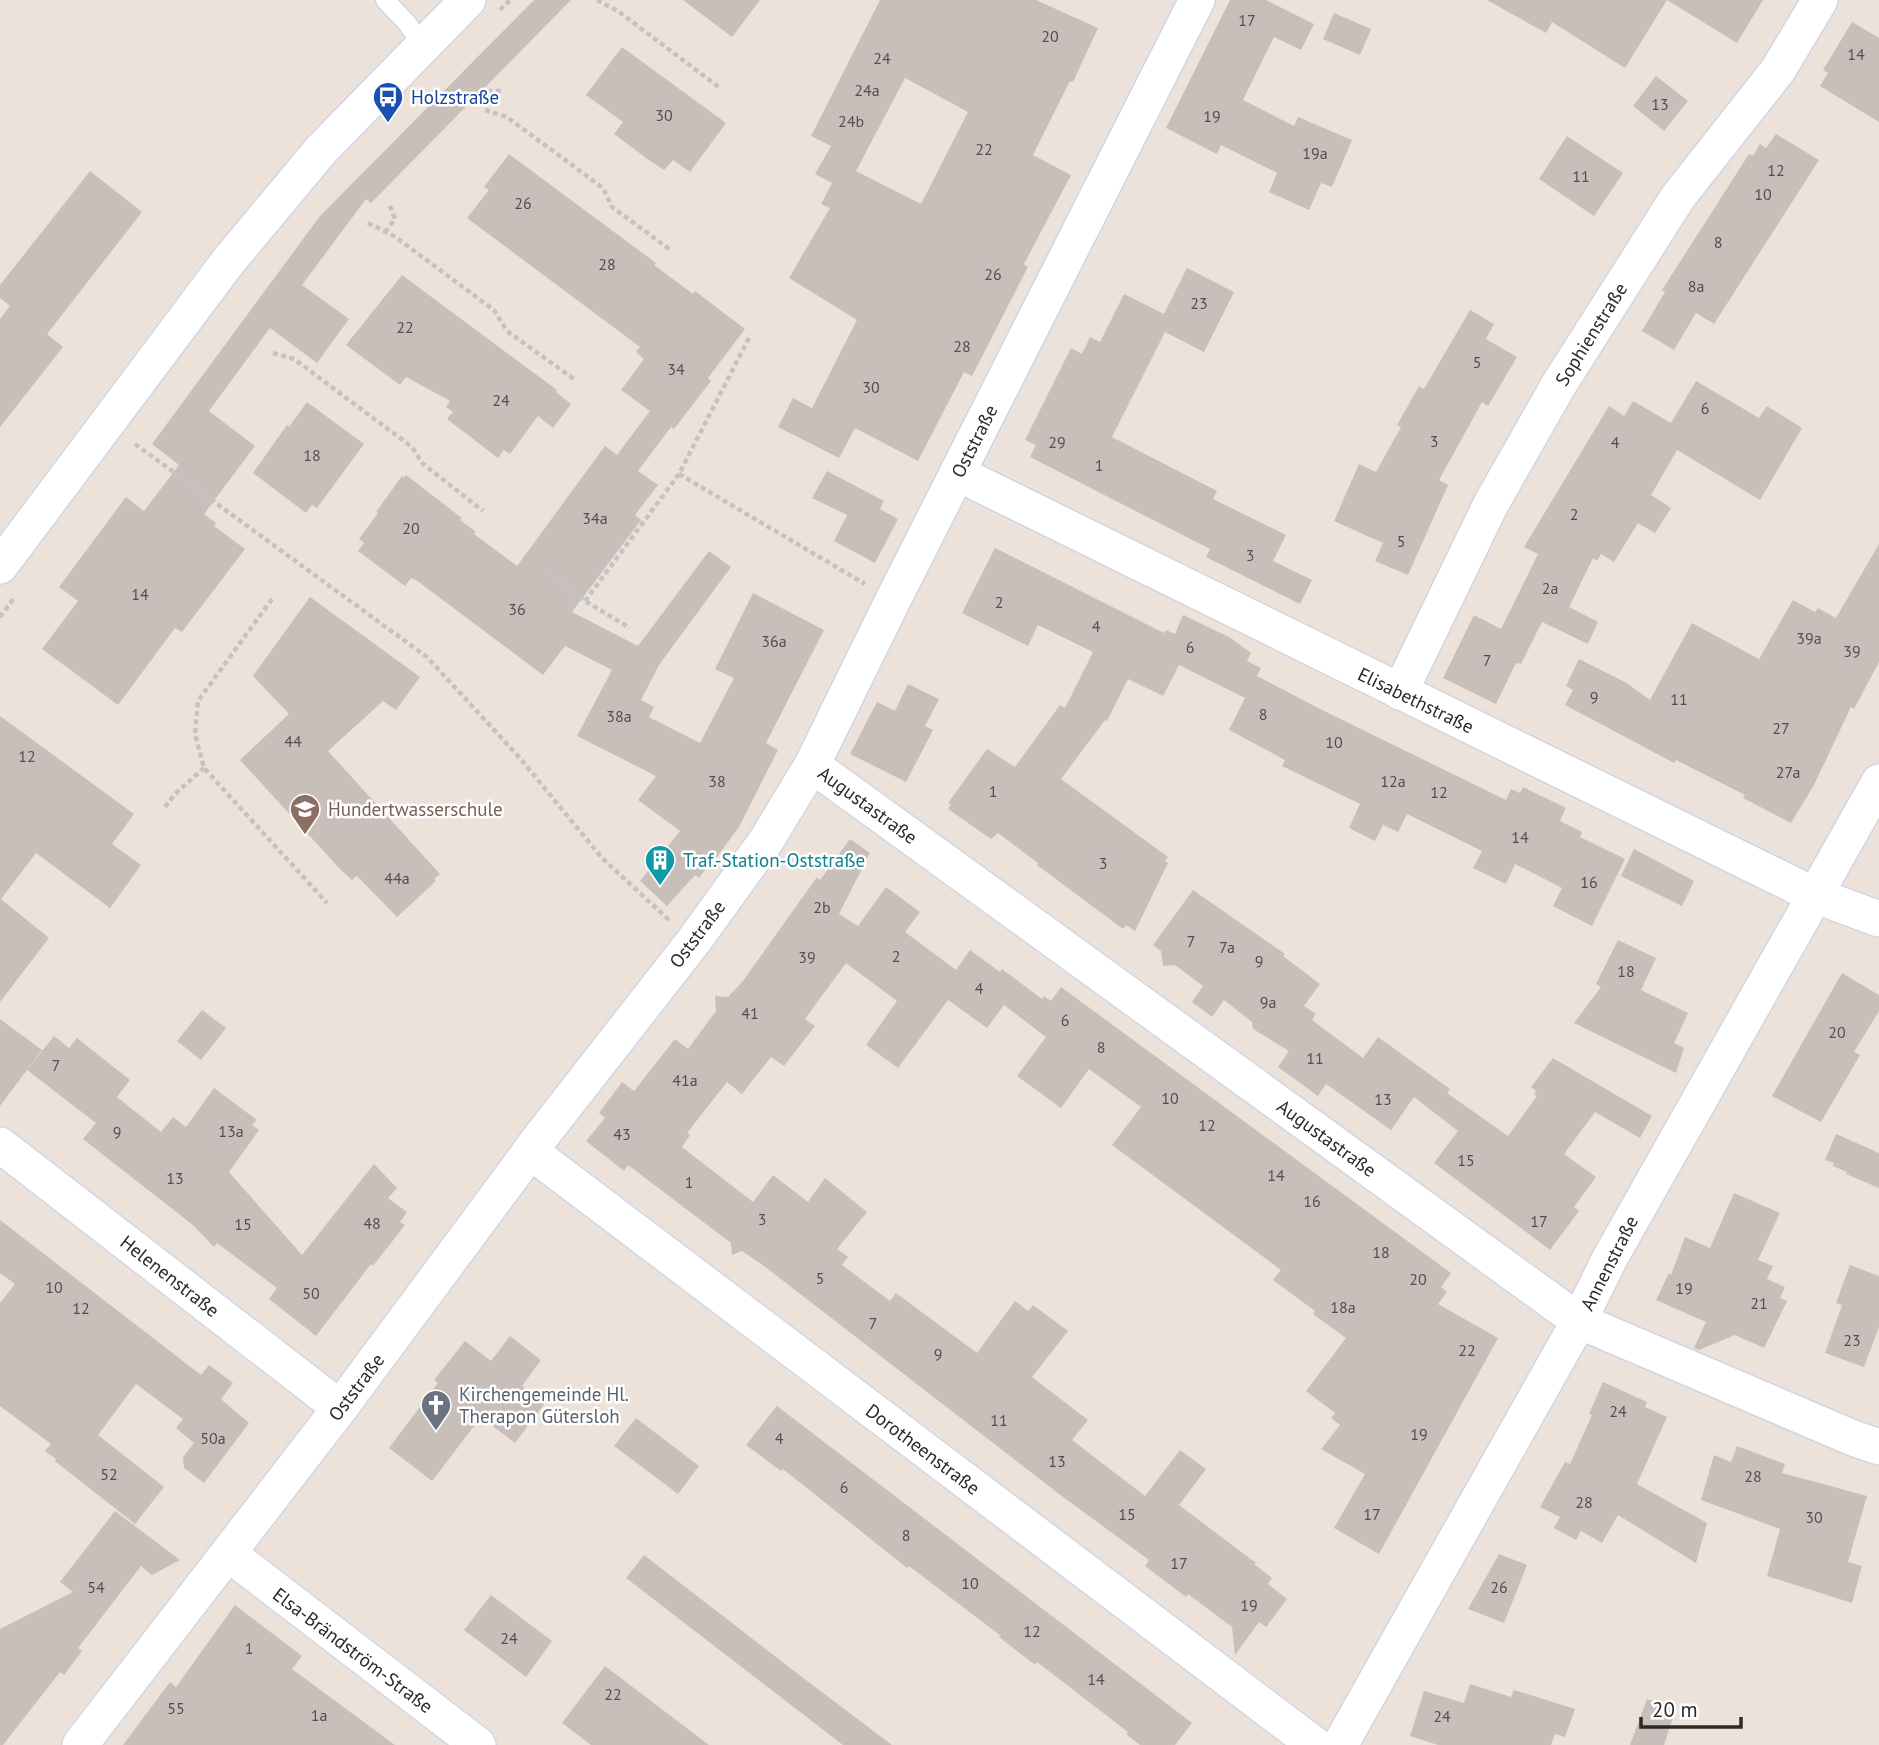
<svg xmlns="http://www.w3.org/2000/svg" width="1879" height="1745" viewBox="0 0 1879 1745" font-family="'PT Sans',sans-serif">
  <rect width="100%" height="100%" fill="#ede2da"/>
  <!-- building -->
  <g fill="#c8bfba" fill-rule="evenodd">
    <polygon points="534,0 571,0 371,203 366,199 302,285 349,319 317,363 270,328 209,411 255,446 204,514 216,523 214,526 245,549 182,632 175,628 118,705 42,649 78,601 59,587 126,497 144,511 179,465 152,444 320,216"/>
    <polygon points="683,0 760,0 732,37"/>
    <path d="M880,0H1036L1098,28L1073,82L1070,81L1033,155L1071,175L1024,264L1028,267L972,376L964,372L918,461L855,428L839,458L778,427L793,398L812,408L857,320L789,278L830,208L821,204L832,183L815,174L831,146L811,136ZM905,78L968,112L921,204L856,171Z"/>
    <polygon points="1230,0 1266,0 1314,24 1301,50 1274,37 1243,100 1294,126 1298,117 1352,140 1332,187 1321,183 1309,210 1269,192 1277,173 1221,145 1217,154 1166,128"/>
    <polygon points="1487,0 1763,0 1737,43 1667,0 1625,68 1552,22 1546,33"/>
    <polygon points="1334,13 1371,29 1360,55 1323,39"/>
    <polygon points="1852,22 1879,38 1879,122 1820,86 1828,73 1823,70"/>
    <polygon points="622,47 726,123 690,172 673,160 664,170 646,158 614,134 623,122 586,95"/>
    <polygon points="1656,76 1688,101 1664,131 1633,106"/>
    <polygon points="1776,134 1819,160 1714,324 1696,313 1674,350 1642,331 1665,292 1662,290 1749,154 1753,156 1760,144 1766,148"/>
    <polygon points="1567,136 1623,173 1594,216 1539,179"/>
    <polygon points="509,154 656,263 654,265 693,294 695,291 745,329 708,378 711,381 674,429 671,427 638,471 658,485 635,515 641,520 572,612 638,646 709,551 731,567 659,665 641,700 654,707 649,717 700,743 734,678 715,669 753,593 824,630 766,743 778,750 739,827 713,862 712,861 699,878 695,875 667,906 640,881 680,831 638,800 656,776 577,736 612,670 565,646 543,675 416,580 411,578 405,586 358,551 364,543 359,539 378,513 376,512 402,476 404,478 406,475 462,518 460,520 476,532 474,534 517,566 605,446 617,455 650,411 621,390 644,359 636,352 640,347 467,218 489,190 484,187"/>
    <polygon points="90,171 142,212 47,334 63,347 0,427 0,319 10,306 0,298 0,285"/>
    <polygon points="1187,268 1234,292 1204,352 1165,332 1112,437 1217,491 1213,499 1286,535 1273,561 1312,580 1300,604 1206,557 1210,549 1030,457 1036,445 1025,440 1071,348 1082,354 1090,337 1100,342 1124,294 1164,314"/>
    <polygon points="402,275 557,390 556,392 571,404 553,428 538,416 510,454 504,450 498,458 447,419 453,412 446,407 450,401 406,377 400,385 346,345"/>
    <polygon points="1470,310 1494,324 1486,339 1517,357 1488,406 1482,402 1439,480 1448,485 1408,575 1375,561 1383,543 1334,521 1359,464 1376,472 1401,427 1397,425 1419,386 1424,389"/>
    <polygon points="1696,381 1759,418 1767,406 1802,428 1760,500 1677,450 1651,495 1671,508 1655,533 1638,523 1614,562 1601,554 1597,561 1593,558 1569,607 1598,622 1588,644 1542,622 1521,664 1516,663 1496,704 1443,678 1474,615 1501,629 1538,554 1524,547 1609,406 1624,416 1633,401 1671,423"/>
    <polygon points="307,402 364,444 317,508 312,505 306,513 253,473 287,425 289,427"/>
    <polygon points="827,471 884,501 880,509 898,519 875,563 834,541 847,515 812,498"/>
    <polygon points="1879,544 1879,662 1854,709 1851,707 1814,785 1791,823 1743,798 1745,795 1676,760 1674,763 1565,705 1573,690 1566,686 1579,659 1625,682 1650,700 1692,623 1759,659 1793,600 1815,612 1818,608 1836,618"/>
    <polygon points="995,548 1164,633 1166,630 1175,634 1183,615 1229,637 1251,653 1247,661 1261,668 1257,676 1320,709 1506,800 1511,789 1520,793 1523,787 1566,808 1560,821 1582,832 1580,837 1625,859 1592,926 1553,906 1562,888 1515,864 1506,884 1473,868 1482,851 1407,814 1398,832 1383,825 1375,841 1349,828 1360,804 1282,766 1285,760 1229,730 1245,698 1179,665 1163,696 1128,679 1107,721 1105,720 1061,779 1168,857 1165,861 1168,863 1135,931 1126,925 1123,929 1037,865 1038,863 998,833 991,839 948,809 951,804 948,803 987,749 1015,767 1060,705 1065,708 1093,652 1038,625 1028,646 962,613"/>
    <polygon points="310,597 420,677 396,710 383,701 328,751 440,874 434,879 436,881 397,917 357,876 352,880 340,869 240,760 289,714 253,676"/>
    <polygon points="908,684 939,699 925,726 933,730 906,782 850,754 877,702 895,711"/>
    <polygon points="0,716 134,814 112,844 141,865 110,908 36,853 1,899 49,938 0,1002"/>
    <polygon points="850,839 870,853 839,914 858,926 886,887 920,912 905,932 956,970 970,950 1000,972 1002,969 1042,999 1044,996 1051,1001 1061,987 1451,1273 1441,1287 1447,1292 1438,1304 1498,1338 1379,1554 1334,1528 1365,1474 1321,1449 1340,1425 1331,1418 1335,1413 1306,1391 1346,1338 1313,1314 1315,1311 1273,1280 1281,1270 1112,1145 1141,1107 1089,1069 1061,1108 1017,1076 1046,1037 1004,1005 987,1028 948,1000 898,1068 866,1045 897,1001 846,963 805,1019 815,1026 784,1066 771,1057 742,1094 727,1082 687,1133 690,1135 682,1147 753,1202 773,1175 808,1202 825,1178 867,1212 837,1249 848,1257 842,1265 890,1301 896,1293 977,1353 1015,1301 1028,1311 1033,1305 1068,1331 1032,1377 1088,1420 1072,1440 1145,1496 1180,1450 1206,1469 1179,1505 1256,1563 1254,1564 1272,1578 1268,1584 1287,1599 1266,1627 1259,1622 1235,1655 1232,1627 1188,1594 1186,1597 1145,1566 1149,1560 1059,1494 764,1266 742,1251 732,1255 731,1243 628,1165 624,1171 586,1141 605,1118 599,1113 622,1082 634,1091 675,1039 688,1049 716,1011 715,996 728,997 743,981 817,877 820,880"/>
    <polygon points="1634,849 1694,881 1682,906 1621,876"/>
    <polygon points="1193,890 1285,954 1283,956 1320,984 1304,1006 1316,1014 1312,1020 1363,1058 1378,1037 1450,1089 1447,1093 1508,1136 1537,1096 1534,1094 1536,1091 1531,1087 1553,1058 1652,1116 1640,1138 1595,1112 1564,1154 1596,1177 1574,1207 1579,1211 1550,1250 1434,1163 1458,1131 1414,1097 1391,1130 1326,1084 1318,1096 1278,1067 1289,1051 1253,1029 1252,1022 1224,1000 1212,1017 1192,1002 1203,986 1175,965 1163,966 1161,951 1153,945"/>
    <polygon points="1618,940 1656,958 1641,990 1688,1013 1674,1043 1684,1048 1676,1073 1574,1023 1601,987 1596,984"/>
    <polygon points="1842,973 1879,995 1879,1011 1854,1052 1860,1055 1821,1122 1772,1096"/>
    <polygon points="202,1010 226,1028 201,1060 177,1041"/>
    <polygon points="0,1019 42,1050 0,1106"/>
    <polygon points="54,1036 69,1048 77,1038 130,1080 117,1097 161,1132 173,1117 186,1127 214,1088 257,1120 252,1125 259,1130 229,1172 302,1255 374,1164 397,1188 388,1198 407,1212 400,1222 405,1225 373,1266 371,1264 316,1336 269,1299 277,1288 217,1243 214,1247 194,1226 83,1139 96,1123 27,1070"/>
    <polygon points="1836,1134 1879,1153 1879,1188 1846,1174 1847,1172 1833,1166 1834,1163 1825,1160"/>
    <polygon points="1734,1193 1780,1213 1758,1260 1773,1266 1767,1279 1785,1287 1780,1298 1787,1301 1764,1348 1735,1335 1699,1350 1694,1348 1706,1322 1656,1300 1669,1273 1671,1275 1685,1237 1710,1248"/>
    <polygon points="0,1220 201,1375 209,1365 233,1383 221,1399 249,1423 204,1483 184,1468 183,1457 194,1443 176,1428 183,1419 136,1384 98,1435 164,1487 135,1524 55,1461 56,1459 45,1451 51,1444 0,1406 0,1303 15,1284 0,1273"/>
    <polygon points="1850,1265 1879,1276 1879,1327 1864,1367 1825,1353 1842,1305 1836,1303"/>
    <polygon points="510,1336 541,1360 522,1386 545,1403 515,1443 481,1417 432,1481 389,1448 438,1383 434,1380 465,1341 491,1361"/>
    <polygon points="1603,1382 1647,1402 1645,1407 1667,1417 1637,1484 1707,1523 1696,1563 1618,1515 1602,1543 1581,1531 1576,1540 1554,1528 1560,1517 1540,1507 1565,1462 1570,1464 1592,1415 1589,1414"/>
    <polygon points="777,1406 1192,1723 1175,1745 1140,1745 1126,1734 1128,1732 1037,1662 1035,1665 999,1637 1001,1636 909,1566 907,1568 783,1469 781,1471 746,1445"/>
    <polygon points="636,1418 699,1466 678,1494 614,1446"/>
    <polygon points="1737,1446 1785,1464 1782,1473 1867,1496 1848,1562 1862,1566 1852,1603 1767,1576 1780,1529 1701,1500 1714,1455 1731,1462"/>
    <polygon points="115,1511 180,1560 152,1575 141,1566 78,1648 82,1651 64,1675 60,1672 3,1745 0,1745 0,1629 73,1592 60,1582"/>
    <polygon points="1499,1554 1527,1565 1504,1623 1468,1609"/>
    <polygon points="644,1555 794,1671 892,1745 843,1745 626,1578"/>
    <polygon points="491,1595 552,1641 526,1677 464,1630"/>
    <polygon points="235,1605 302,1656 292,1669 395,1745 123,1745 170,1682 176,1687"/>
    <polygon points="605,1666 709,1745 591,1745 562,1723"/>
    <polygon points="1470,1684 1511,1697 1514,1690 1575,1709 1565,1737 1555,1734 1551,1745 1438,1745 1410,1736 1424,1691 1464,1703"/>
    <polygon points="1647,1699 1676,1708 1664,1745 1630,1745"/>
  </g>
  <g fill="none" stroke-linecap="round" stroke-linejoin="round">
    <!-- service casing -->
    <g stroke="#cfd7e4" stroke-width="21">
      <polyline id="service" points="385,0 407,23 423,46"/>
    </g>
    <!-- minor casing -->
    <g stroke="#cfd7e4" stroke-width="38">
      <g id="minor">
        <polyline points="957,473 1814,895 1879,919"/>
        <polyline points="0,566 227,263 322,149 468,0"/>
        <polyline points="1400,692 1491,504 1558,386 1678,197 1778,70 1820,0"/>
        <polyline points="812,765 1579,1321 1853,1438 1879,1447"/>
        <polyline points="0,1145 340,1408"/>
        <polyline points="531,1152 1315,1745"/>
        <polyline points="229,1554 478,1745"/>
        <polyline points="80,1745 340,1408 543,1134 693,942 766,841 812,765 893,600 1197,0"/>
        <polyline points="1340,1745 1579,1321 1610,1258 1879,782"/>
      </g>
    </g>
    <!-- path -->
    <g stroke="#c3c3c3" stroke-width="4.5" stroke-dasharray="5 3.5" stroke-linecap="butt">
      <polyline points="597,0 618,11 720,88"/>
      <polyline points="500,10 510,0"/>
      <polyline points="476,103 486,91 503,91"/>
      <polyline points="485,110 507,117 603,188 612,207 672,251"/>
      <polyline points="368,223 394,236 494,310 507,331 574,379"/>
      <polyline points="385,232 395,219 390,206"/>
      <polyline points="273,353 294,359 412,447 422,463 483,511"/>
      <polyline points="135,444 427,657 519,757 602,858 669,920"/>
      <polyline points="679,474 865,584"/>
      <polyline points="545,571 585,601 630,628"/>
      <polyline points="272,599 198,701 195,734 204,768 327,903"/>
      <polyline points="585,601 679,474 750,336"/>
      <polyline points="0,617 14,598"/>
      <polyline points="165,807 175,794 204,768"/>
    </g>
    <!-- service -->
    <use href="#service" stroke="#fff" stroke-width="18"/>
    <!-- minor -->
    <use href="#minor" stroke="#fff" stroke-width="35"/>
  </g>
  <!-- icons -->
  <defs>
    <g id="bus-pin" transform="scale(1.575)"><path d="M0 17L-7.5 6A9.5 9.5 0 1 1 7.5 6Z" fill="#1a4fb4" stroke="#fff"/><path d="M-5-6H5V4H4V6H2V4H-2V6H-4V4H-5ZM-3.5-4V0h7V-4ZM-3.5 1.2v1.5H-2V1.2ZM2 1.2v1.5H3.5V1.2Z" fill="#fff"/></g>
    <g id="school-pin" transform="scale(1.575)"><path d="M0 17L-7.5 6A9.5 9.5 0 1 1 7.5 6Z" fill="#8d6e63" stroke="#fff"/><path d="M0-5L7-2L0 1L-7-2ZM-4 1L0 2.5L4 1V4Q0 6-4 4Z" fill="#fff"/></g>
    <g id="building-pin" transform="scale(1.575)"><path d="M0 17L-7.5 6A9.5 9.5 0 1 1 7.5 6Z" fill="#0f9aa8" stroke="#fff"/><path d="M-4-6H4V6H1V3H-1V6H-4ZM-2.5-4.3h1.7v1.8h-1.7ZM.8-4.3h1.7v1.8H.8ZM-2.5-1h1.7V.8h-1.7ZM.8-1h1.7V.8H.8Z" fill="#fff"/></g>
    <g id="church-pin" transform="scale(1.575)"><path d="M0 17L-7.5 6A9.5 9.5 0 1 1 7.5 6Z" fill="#6b7280" stroke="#fff"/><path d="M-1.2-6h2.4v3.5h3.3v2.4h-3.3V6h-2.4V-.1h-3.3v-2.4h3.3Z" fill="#fff"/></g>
  </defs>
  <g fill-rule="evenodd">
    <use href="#bus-pin" x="388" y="97"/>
    <use href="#school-pin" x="305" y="809"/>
    <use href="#building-pin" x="660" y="860"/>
    <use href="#church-pin" x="436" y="1405"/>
  </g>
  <g text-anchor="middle" stroke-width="5" stroke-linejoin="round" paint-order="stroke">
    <!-- number labels -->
    <g font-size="16" fill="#524f4e">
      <text x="1247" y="26">17</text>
      <text x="1050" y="42">20</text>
      <text x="1856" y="60">14</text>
      <text x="882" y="64">24</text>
      <text x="867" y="96">24a</text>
      <text x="1660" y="110">13</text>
      <text x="664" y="121">30</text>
      <text x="1212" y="122">19</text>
      <text x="851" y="127">24b</text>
      <text x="984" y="155">22</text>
      <text x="1315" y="159">19a</text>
      <text x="1776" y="176">12</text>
      <text x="1581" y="182">11</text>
      <text x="1763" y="200">10</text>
      <text x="523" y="209">26</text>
      <text x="1718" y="248">8</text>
      <text x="607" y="270">28</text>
      <text x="993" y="280">26</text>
      <text x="1696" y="292">8a</text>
      <text x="1199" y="309">23</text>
      <text x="405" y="333">22</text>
      <text x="962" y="352">28</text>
      <text x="1477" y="368">5</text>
      <text x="676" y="375">34</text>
      <text x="871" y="393">30</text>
      <text x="501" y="406">24</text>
      <text x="1705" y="414">6</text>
      <text x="1434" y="447">3</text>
      <text x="1057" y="448">29</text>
      <text x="1615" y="448">4</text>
      <text x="312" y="461">18</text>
      <text x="1099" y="471">1</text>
      <text x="1574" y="520">2</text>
      <text x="595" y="524">34a</text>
      <text x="411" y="534">20</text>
      <text x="1401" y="547">5</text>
      <text x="1250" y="561">3</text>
      <text x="1550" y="594">2a</text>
      <text x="140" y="600">14</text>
      <text x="999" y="608">2</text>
      <text x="517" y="615">36</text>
      <text x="1096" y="632">4</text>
      <text x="1809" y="644">39a</text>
      <text x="774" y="647">36a</text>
      <text x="1190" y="653">6</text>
      <text x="1852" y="657">39</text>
      <text x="1487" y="666">7</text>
      <text x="1594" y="703">9</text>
      <text x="1679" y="705">11</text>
      <text x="1263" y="720">8</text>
      <text x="619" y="722">38a</text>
      <text x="1781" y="734">27</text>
      <text x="293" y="747">44</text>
      <text x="1334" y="748">10</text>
      <text x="27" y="762">12</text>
      <text x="1788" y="778">27a</text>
      <text x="717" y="787">38</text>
      <text x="1393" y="787">12a</text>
      <text x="993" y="797">1</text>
      <text x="1439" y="798">12</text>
      <text x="1520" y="843">14</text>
      <text x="1103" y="869">3</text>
      <text x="397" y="884">44a</text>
      <text x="1589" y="888">16</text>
      <text x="822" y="913">2b</text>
      <text x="1191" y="947">7</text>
      <text x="1227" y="953">7a</text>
      <text x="896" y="962">2</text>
      <text x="807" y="963">39</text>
      <text x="1259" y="967">9</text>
      <text x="1626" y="977">18</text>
      <text x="979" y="994">4</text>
      <text x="1268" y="1008">9a</text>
      <text x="750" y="1019">41</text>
      <text x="1065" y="1026">6</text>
      <text x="1837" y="1038">20</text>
      <text x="1101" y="1053">8</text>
      <text x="1315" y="1064">11</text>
      <text x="56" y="1071">7</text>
      <text x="685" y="1086">41a</text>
      <text x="1170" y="1104">10</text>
      <text x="1383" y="1105">13</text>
      <text x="1207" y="1131">12</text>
      <text x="231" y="1137">13a</text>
      <text x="117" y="1138">9</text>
      <text x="622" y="1140">43</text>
      <text x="1466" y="1166">15</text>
      <text x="1276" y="1181">14</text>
      <text x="175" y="1184">13</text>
      <text x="689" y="1188">1</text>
      <text x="1312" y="1207">16</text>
      <text x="762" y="1225">3</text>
      <text x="1539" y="1227">17</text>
      <text x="372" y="1229">48</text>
      <text x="243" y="1230">15</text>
      <text x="1381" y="1258">18</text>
      <text x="820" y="1284">5</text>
      <text x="1418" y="1285">20</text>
      <text x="54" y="1293">10</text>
      <text x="1684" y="1294">19</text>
      <text x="311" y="1299">50</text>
      <text x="1759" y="1309">21</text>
      <text x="1343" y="1313">18a</text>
      <text x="81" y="1314">12</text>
      <text x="873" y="1329">7</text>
      <text x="1852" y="1346">23</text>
      <text x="1467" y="1356">22</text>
      <text x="938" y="1360">9</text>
      <text x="1618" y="1417">24</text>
      <text x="999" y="1426">11</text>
      <text x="1419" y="1440">19</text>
      <text x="213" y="1444">50a</text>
      <text x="779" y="1444">4</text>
      <text x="1057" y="1467">13</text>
      <text x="109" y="1480">52</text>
      <text x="1753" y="1482">28</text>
      <text x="844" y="1493">6</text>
      <text x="1584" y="1508">28</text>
      <text x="1127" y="1520">15</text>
      <text x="1372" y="1520">17</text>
      <text x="1814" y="1523">30</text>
      <text x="906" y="1541">8</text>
      <text x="1179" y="1569">17</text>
      <text x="970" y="1589">10</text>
      <text x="96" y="1593">54</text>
      <text x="1499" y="1593">26</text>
      <text x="1249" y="1611">19</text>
      <text x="1032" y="1637">12</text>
      <text x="509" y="1644">24</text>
      <text x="249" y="1654">1</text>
      <text x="1096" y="1685">14</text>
      <text x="613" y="1700">22</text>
      <text x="176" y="1714">55</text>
      <text x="319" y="1721">1a</text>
      <text x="1442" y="1722">24</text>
    </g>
    <!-- transit labels -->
    <g font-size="19" fill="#164399" stroke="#fff" text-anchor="start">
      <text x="411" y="104">Holzstraße</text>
    </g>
    <!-- street labels -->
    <g font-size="19" fill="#2a2a2a" stroke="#fff">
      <text transform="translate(1591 334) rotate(-58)" y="7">Sophienstraße</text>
      <text transform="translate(974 441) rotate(-63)" y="7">Oststraße</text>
      <text transform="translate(1416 700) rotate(26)" y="7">Elisabethstraße</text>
      <text transform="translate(868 805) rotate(36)" y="7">Augustastraße</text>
      <text transform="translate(697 934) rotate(-53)" y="7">Oststraße</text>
      <text transform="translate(1327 1138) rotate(36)" y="7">Augustastraße</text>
      <text transform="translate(1609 1263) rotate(-63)" y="7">Annenstraße</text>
      <text transform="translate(170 1276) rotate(38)" y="7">Helenenstraße</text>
      <text transform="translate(356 1387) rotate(-53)" y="7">Oststraße</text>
      <text transform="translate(923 1449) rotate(37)" y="7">Dorotheenstraße</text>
      <text transform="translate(353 1650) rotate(37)" y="7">Elsa-Brändström-Straße</text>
    </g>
    <!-- education labels -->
    <g font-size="19" fill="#785e54" stroke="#fff" text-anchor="start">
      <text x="328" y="816">Hundertwasserschule</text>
    </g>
    <!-- culture labels -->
    <g font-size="19" fill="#0d838f" stroke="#fff" text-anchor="start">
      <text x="683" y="867">Traf.-Station-Oststraße</text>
    </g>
    <!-- worship labels -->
    <g font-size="19" fill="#5b616d" stroke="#fff" text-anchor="start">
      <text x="459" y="1401">Kirchengemeinde Hl.<tspan x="459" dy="22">Therapon Gütersloh</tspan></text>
    </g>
  </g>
  <!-- scale -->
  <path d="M1641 1717v10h100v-10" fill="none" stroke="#2a2a2a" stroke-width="3.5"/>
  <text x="1652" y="1717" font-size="21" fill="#2a2a2a" stroke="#ffffff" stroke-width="5" paint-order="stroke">20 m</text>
</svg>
